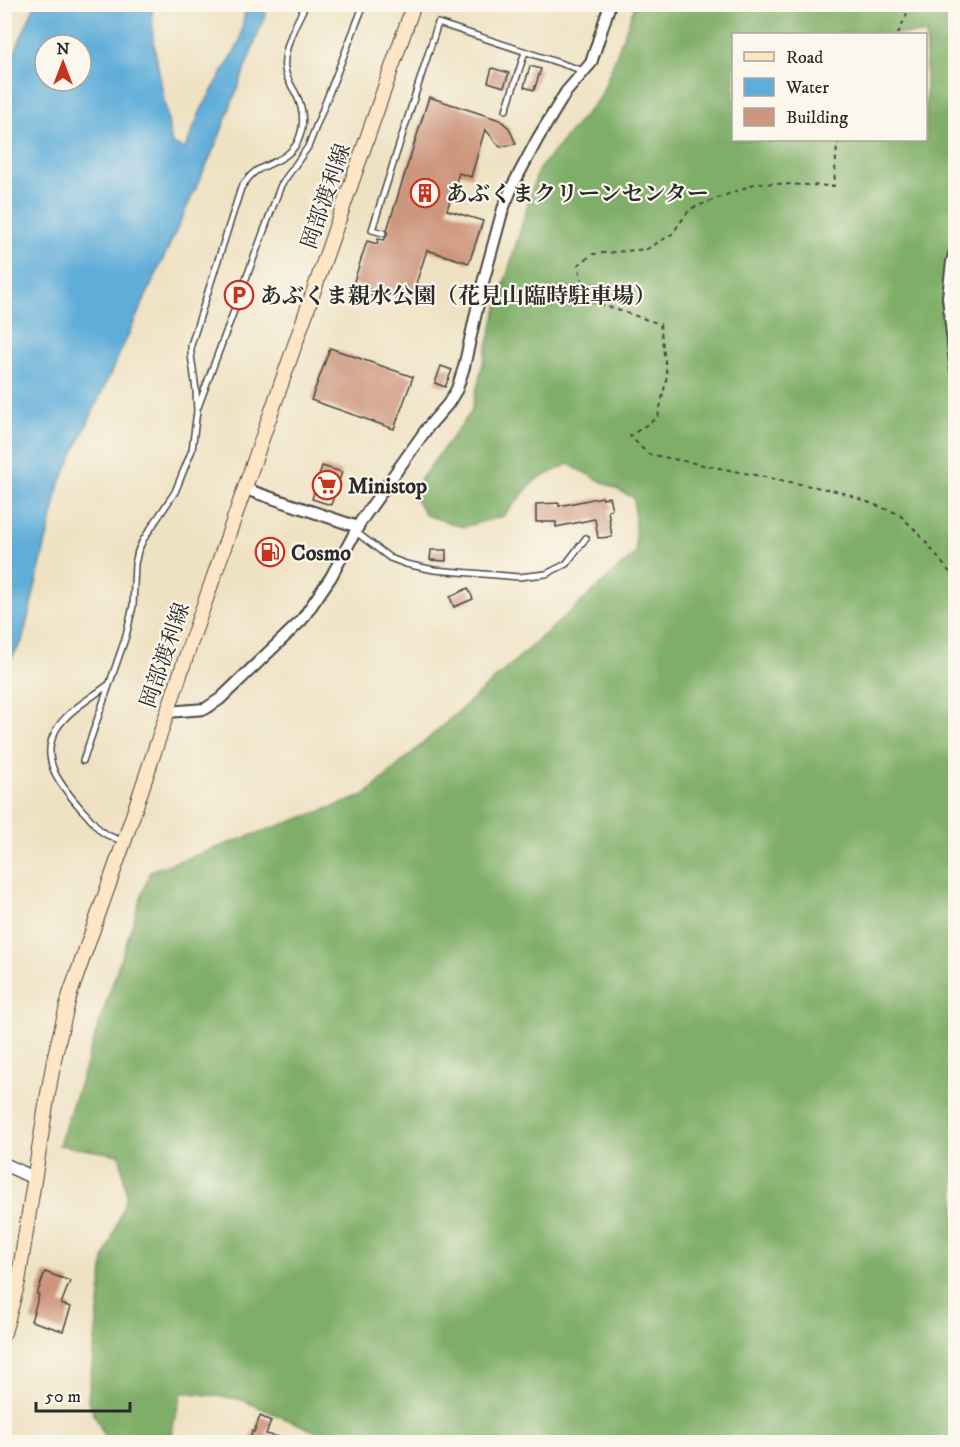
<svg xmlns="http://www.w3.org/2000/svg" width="960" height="1447" viewBox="0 0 960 1447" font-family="'IM FELL DW Pica','Noto Serif JP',serif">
  <rect width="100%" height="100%" fill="#fbf7ec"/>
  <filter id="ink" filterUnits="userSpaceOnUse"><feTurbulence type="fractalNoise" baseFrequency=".0167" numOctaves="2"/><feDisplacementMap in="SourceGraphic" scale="12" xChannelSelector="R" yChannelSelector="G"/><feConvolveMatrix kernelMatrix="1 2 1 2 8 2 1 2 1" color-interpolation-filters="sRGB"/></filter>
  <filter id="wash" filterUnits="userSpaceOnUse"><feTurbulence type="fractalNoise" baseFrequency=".008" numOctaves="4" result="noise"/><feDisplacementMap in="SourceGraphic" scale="24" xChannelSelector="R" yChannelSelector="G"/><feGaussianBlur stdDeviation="1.35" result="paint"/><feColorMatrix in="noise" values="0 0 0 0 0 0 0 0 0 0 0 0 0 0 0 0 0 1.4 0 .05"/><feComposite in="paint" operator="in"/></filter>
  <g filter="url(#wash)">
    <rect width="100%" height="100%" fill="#efe2c3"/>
    <!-- forest -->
    <path fill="#7fae68" stroke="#556c4a" stroke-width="1.5" fill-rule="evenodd" d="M635,5H955V1442H322L326,1436L240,1399L182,1392L171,1434L107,1441L88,1401L104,1260L127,1196L120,1155L59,1145L150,871L364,796L636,553L634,498L568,464L535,480L503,516L463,527L426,515L411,492L471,412L494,319L538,170L601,96ZM734,34H926V140H734Z"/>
    <!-- water -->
    <path fill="#5fadd9" stroke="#456c82" stroke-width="1.5" fill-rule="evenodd" d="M35,5H152L153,39L172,144L185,149L201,110L240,42L246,5H269L217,142L60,483L22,642L5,668L4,78ZM45,45H81V81H45Z"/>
    <g id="blocks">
      <!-- building -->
      <g fill="#ce967e">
        <polygon points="530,66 541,69 534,90 524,87"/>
        <polygon points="492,68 509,73 504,87 488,82"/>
        <polygon points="429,97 500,120 509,128 516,144 500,147 485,129 471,177 459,173 447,210 483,221 469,263 427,250 410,302 384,293 382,300 371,296 373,290 353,284 367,241 377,244 378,239 384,240 387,235 387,230"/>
        <polygon points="330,348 413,377 394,429 311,400"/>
        <polygon points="441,366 452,370 445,387 435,383"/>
        <polygon points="322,466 342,472 331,505 312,499"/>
        <polygon points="602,497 603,499 609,497 612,509 608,510 612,537 598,538 595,519 556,527 556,522 536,522 536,504 559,503 559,506"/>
        <polygon points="431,550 446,550 446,561 430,560"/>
        <polygon points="468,588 473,599 454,607 450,597"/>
        <polygon points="45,1272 70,1281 61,1304 71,1307 63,1331 31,1321 39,1295 37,1294"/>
        <polygon points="260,1416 271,1421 266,1434 284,1438 284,1443 250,1443 252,1431 254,1432"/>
      </g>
    </g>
  </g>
  <g filter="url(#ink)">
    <use href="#blocks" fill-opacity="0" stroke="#484642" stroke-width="1.5"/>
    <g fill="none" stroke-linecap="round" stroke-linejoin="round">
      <!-- service casing -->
      <g stroke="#484642" stroke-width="8">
        <g id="service">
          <polyline points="506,110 525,52"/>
          <polyline points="383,233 372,230 438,23 584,71"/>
          <polyline points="198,407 281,185 308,147 364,4"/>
          <polyline points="356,532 390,558 406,564 434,570 519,577 546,574 566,564 586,538"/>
          <path d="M108,685C91,698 67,711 56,730C38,761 63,788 83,811C89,817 95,825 101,831C107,836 115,838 122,841"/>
          <path d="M83,761L126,636L133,606L135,564L138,551L143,540L175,492L192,450L197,411L196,390L191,355V345L241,188C245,182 249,176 256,171C271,162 288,159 297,143C305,127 304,110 296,94C292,86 286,79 285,69C282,50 297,21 306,4"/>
        </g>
      </g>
      <!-- minor casing -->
      <g stroke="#484642" stroke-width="14">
        <g id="minor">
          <polyline points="956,247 952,262 948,297 956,371"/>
          <polyline points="245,489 358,527"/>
          <polyline points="167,712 205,709 220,699 301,621 331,577 361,521 428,427 448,404 457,389 464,367 482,286 503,209 513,185 538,138 566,92 591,63 610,4"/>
        </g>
      </g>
      <!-- tertiary casing -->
      <g stroke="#484642" stroke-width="15">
        <polyline id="tertiary" points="4,1164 34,1178"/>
      </g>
      <!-- secondary casing -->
      <g stroke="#484642" stroke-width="16">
        <polyline id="secondary" points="4,1333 18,1282 47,1099 55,1055 70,994 124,842 192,639 414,4"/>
      </g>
      <!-- path -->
      <g stroke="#484642" stroke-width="2" stroke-dasharray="4.5 4.5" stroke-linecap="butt">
        <polyline points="898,34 911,4"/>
        <polyline points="839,140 837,145 834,186 757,183 690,209 672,234 647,249 593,254 578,265 587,300 660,324 667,376 658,417 630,436 648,454 841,492 899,514 920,535 956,580"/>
        <polyline points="956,620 952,637 956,647"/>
      </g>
      <!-- service -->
      <use href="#service" stroke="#fff" stroke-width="5"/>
      <!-- minor -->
      <use href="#minor" stroke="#fff" stroke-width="10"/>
      <!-- tertiary -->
      <use href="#tertiary" stroke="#fff" stroke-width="12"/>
      <!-- secondary -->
      <use href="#secondary" stroke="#fee5c5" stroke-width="14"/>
    </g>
  </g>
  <!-- icons -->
  <defs>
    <g id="building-ring" transform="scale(1.5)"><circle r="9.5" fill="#fbf7ec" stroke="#c8321e" stroke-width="1.5"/><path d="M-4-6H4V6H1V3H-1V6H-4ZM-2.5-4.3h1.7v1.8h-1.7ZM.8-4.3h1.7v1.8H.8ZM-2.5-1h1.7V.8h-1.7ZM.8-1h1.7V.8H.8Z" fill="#c8321e"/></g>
    <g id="parking-ring" transform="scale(1.5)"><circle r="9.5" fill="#fbf7ec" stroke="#c8321e" stroke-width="1.5"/><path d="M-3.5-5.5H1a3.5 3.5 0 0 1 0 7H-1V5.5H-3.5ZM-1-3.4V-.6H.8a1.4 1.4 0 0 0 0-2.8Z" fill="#c8321e"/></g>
    <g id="supermarket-ring" transform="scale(1.5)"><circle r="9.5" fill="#fbf7ec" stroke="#c8321e" stroke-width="1.5"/><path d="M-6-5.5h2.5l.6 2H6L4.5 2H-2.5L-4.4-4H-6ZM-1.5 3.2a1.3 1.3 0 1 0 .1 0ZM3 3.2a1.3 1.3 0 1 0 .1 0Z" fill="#c8321e"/></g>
    <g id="fuel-ring" transform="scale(1.5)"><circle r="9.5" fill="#fbf7ec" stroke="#c8321e" stroke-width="1.5"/><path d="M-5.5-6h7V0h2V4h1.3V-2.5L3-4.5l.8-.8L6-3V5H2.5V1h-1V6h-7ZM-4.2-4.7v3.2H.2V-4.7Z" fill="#c8321e"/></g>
  </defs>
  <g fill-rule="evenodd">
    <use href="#building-ring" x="425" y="193"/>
    <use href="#parking-ring" x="239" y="295"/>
    <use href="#supermarket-ring" x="327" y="485"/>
    <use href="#fuel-ring" x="270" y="552"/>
  </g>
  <g text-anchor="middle" stroke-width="4.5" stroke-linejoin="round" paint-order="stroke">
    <!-- poi labels -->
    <g font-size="22" font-weight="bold" fill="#2b2b2b" stroke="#fbf7ec" text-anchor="start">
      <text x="446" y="201">あぶくまクリーンセンター</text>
      <text x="260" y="303">あぶくま親水公園（花見山臨時駐車場）</text>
      <text x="348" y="493">Ministop</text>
      <text x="291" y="560">Cosmo</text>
    </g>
    <!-- street labels -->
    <g font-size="22" fill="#2b2b2b" stroke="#fbf7ec">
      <text transform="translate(325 196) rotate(-71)" y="8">岡部渡利線</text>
      <text transform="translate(164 655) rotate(-71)" y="8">岡部渡利線</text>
    </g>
  </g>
  <!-- margin -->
  <rect width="960" height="1447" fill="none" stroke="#fbf7ec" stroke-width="24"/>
  <!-- legend -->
  <rect x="732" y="33" width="195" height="108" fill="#fbf7ec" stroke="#a8a59f" stroke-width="1.5"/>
  <rect x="744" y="52" width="30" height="9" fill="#fee5c5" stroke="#a8a59f" stroke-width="1.5"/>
  <text x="786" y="63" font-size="18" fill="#2b2b2b">Road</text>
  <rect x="744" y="78" width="30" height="18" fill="#5fadd9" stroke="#a8a59f" stroke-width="1.5"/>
  <text x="786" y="93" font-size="18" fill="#2b2b2b">Water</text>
  <rect x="744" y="108" width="30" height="18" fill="#ce967e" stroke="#a8a59f" stroke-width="1.5"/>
  <text x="786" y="123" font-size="18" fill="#2b2b2b">Building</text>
  <!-- north arrow -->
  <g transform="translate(63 63)"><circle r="28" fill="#fbf7ec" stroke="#a8a59f" stroke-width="1.5"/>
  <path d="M0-4.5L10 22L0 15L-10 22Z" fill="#c8321e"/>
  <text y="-9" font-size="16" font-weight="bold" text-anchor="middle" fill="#2b2b2b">N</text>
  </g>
  <!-- scale -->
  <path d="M36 1402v9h94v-9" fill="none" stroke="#2b2b2b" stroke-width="3"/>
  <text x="45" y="1402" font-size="18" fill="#2b2b2b" stroke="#fbf7ec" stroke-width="4.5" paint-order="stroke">50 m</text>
</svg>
